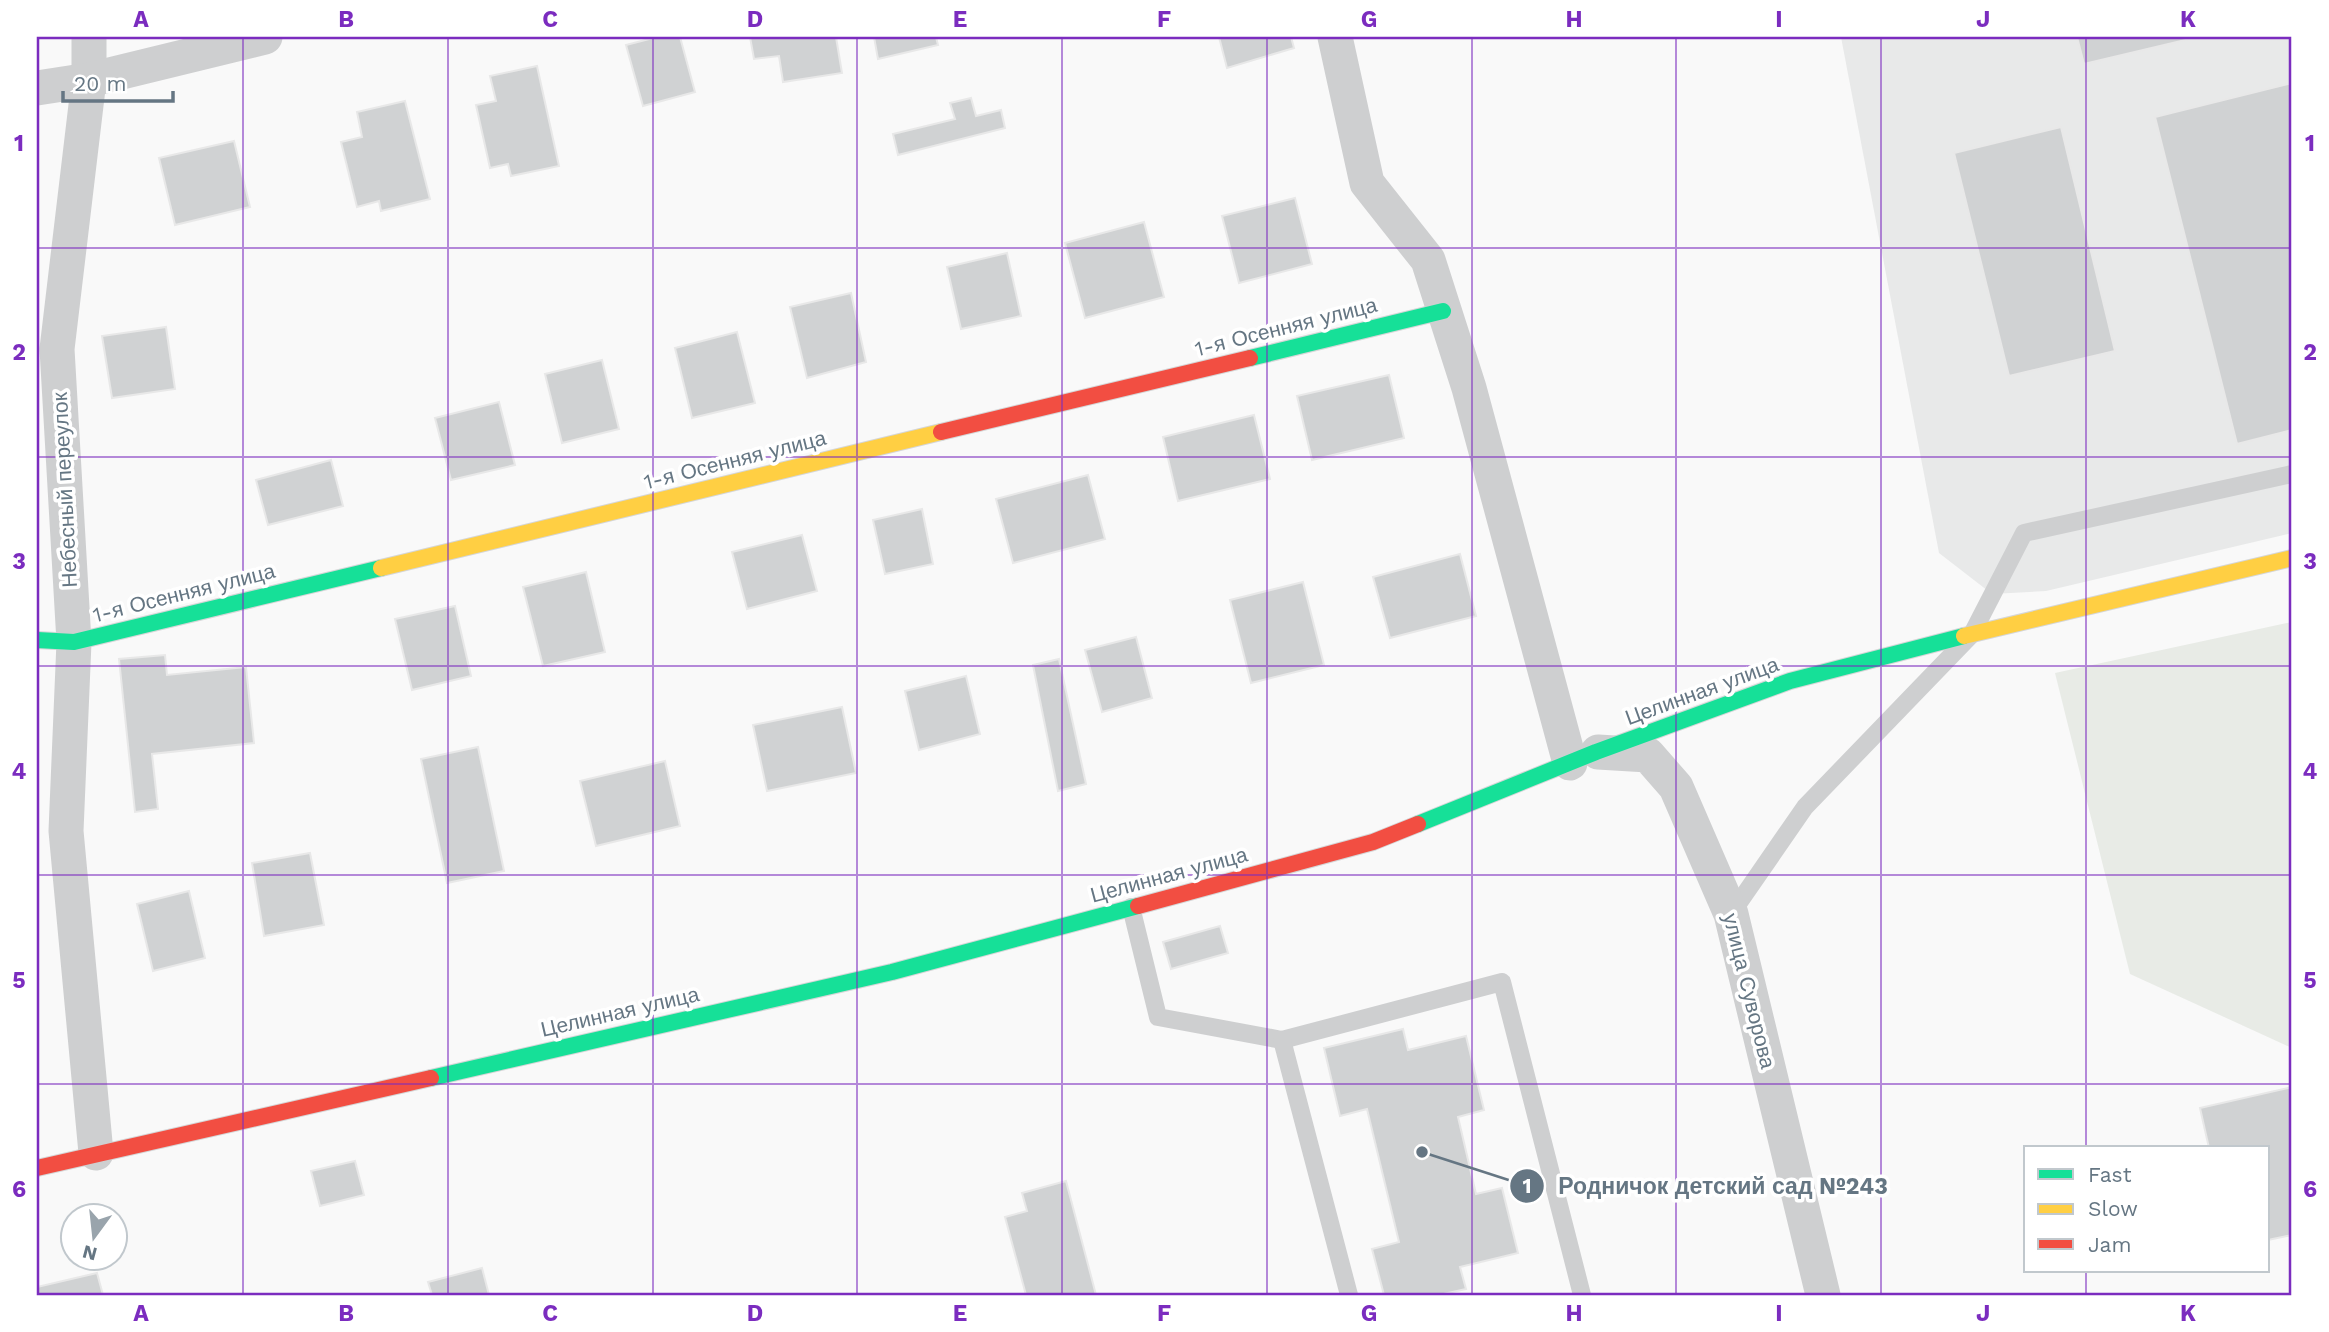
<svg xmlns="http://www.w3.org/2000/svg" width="2329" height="1332" viewBox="0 0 2329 1332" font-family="'Work Sans',sans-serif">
  <rect width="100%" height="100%" fill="#f9f9f9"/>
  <!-- built -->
  <polygon fill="#e8e9e9" points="1841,37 2292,37 2292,533 2046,591 1992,594 1939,553"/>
  <!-- green -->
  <polygon fill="#e8ebe6" points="2292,622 2292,1048 2130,974 2055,673"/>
  <!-- building -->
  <g fill="#d0d2d3" stroke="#e8e8e8" stroke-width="2">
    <polygon points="657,37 680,37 695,92 643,106 626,45"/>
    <polygon points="750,37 836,37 842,73 783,82 779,56 754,59"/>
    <polygon points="874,37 936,37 938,45 878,59"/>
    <polygon points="1219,37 1291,37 1294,48 1227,68"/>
    <polygon points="2077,37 2198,37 2084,64"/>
    <polygon points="537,66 559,166 511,176 508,164 490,168 476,105 496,101 490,76"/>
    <polygon points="2292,83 2292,430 2237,444 2155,117"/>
    <polygon points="971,98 976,116 1001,110 1005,128 898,155 893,134 955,119 950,103"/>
    <polygon points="405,101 430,199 381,211 379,201 357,207 341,142 362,137 357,112"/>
    <polygon points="2061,127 2115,351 2009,376 1954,153"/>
    <polygon points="234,141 250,207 175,225 159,158"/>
    <polygon points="1295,198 1312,264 1239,283 1222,216"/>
    <polygon points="1144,222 1164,297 1085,318 1065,243"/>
    <polygon points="1007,253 1021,316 961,329 947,267"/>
    <polygon points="851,293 866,362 807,378 790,307"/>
    <polygon points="166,327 175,389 112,398 102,336"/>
    <polygon points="737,332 755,403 692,418 675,348"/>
    <polygon points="602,360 619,429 562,443 545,374"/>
    <polygon points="1389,375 1404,438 1312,460 1297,396"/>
    <polygon points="499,402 515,465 451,480 435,418"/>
    <polygon points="1254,415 1270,479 1178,501 1163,437"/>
    <polygon points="331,460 343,506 268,525 256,480"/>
    <polygon points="1088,475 1105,539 1013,563 996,499"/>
    <polygon points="922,509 933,564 885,574 873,520"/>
    <polygon points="802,535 817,591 747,609 732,552"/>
    <polygon points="1460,554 1476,616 1390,638 1373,577"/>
    <polygon points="586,572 605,652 543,666 523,587"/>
    <polygon points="1303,582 1324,665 1251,683 1230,600"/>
    <polygon points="455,606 471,676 412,690 395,619"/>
    <polygon points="1136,637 1152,698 1102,712 1085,650"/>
    <polygon points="165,655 167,675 246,667 254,743 152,754 158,809 135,812 119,659"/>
    <polygon points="1059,659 1086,784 1058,791 1033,665"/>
    <polygon points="966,676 980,734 919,750 905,691"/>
    <polygon points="842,707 856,773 767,791 753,725"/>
    <polygon points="478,747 504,871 447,883 421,759"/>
    <polygon points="665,761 680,826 596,846 580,781"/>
    <polygon points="310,853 324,925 264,936 252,863"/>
    <polygon points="189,891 205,958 153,971 137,904"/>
    <polygon points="1220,926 1228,953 1171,969 1163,942"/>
    <polygon points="1403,1029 1408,1050 1466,1036 1484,1110 1458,1117 1476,1194 1502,1188 1518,1253 1460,1267 1466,1289 1439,1295 1384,1295 1372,1249 1399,1242 1367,1109 1340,1116 1324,1048"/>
    <polygon points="2292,1087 2292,1235 2268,1240 2268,1148 2209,1148 2200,1108"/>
    <polygon points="355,1161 364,1195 320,1206 311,1171"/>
    <polygon points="1066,1181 1096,1295 1026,1295 1005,1217 1027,1211 1022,1193"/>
    <polygon points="482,1268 489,1295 432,1295 428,1282"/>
    <polygon points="97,1273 103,1295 37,1295 37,1287"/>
  </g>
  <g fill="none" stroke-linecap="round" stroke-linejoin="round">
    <!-- fast casing -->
    <g stroke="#d5d6d7" stroke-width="18">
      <g id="fast">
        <polyline points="1250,358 1443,311"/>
        <polyline points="37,640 74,642 381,568"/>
        <polyline points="1418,824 1596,752 1790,681 1964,636"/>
        <polyline points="431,1078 892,972 1138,906"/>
      </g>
    </g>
    <!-- slow casing -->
    <g stroke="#d5d6d7" stroke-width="18">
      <g id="slow">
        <polyline points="381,568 941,432"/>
        <polyline points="1964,636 2292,558"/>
      </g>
    </g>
    <!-- jam casing -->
    <g stroke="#d5d6d7" stroke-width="18">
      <g id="jam">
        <polyline points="941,432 1250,358"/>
        <polyline points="1138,906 1373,842 1418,824"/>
        <polyline points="37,1168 431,1078"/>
      </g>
    </g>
    <!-- lane -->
    <g stroke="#cecfd0" stroke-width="18">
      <polyline points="1131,907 1158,1017 1282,1040 1502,982 1582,1295"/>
      <polyline points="1731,914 1805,807 1972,634 2024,533 2292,474"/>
      <polyline points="1282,1040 1349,1295"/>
    </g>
    <!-- street -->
    <g stroke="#cecfd0" stroke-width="35">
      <polyline points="89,37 89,80 57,349 74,642 66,831 96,1153"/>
      <polyline points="1335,37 1367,183 1428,260 1469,388 1570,763"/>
      <polyline points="37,88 89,80 265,37"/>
      <polyline points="1598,752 1648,755 1676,787 1731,914 1823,1295"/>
    </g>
    <!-- fast -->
    <use href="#fast" stroke="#16e098" stroke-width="16"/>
    <!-- slow -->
    <use href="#slow" stroke="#ffcf43" stroke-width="16"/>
    <!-- jam -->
    <use href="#jam" stroke="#f24e42" stroke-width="16"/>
  </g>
  <!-- grid -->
  <path fill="none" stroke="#7b2cbf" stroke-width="2" stroke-opacity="0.55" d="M243,37V1295M448,37V1295M653,37V1295M857,37V1295M1062,37V1295M1267,37V1295M1472,37V1295M1676,37V1295M1881,37V1295M2086,37V1148M37,248H2292M37,457H2292M37,666H2292M37,875H2292M37,1084H2292M2086,1271V1295"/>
  <g text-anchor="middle" stroke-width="7" stroke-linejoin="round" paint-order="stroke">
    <!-- street labels -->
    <g font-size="21" fill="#657683" stroke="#fff">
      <text transform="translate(1286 327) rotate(-14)" y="7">1-я Осенняя улица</text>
      <text transform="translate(735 460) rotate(-14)" y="7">1-я Осенняя улица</text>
      <text transform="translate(65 490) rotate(-93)" y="7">Небесный переулок</text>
      <text transform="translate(184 593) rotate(-14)" y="7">1-я Осенняя улица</text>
      <text transform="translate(1702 691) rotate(-20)" y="7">Целинная улица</text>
      <text transform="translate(1169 875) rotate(-15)" y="7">Целинная улица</text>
      <text transform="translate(1749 991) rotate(76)" y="7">улица Суворова</text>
      <text transform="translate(620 1012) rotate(-13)" y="7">Целинная улица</text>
    </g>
  </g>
  <!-- callouts -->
  <path fill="none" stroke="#657683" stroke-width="2.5" d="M1422 1152L1527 1186"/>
  <g fill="#657683" stroke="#fff" stroke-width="2.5">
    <circle cx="1422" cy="1152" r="7"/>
    <circle cx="1527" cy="1186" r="18"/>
  </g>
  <g font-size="21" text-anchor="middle" font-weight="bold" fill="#fff">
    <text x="1527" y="1193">1</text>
  </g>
  <g font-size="23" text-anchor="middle" font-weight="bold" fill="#657683" stroke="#fff" stroke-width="7" stroke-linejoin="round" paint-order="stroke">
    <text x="1723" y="1194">Родничок детский сад №243</text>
  </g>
  <!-- border -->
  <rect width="2329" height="1332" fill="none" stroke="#ffffff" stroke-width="77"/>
  <!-- legend -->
  <rect x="2024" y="1146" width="245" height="126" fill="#ffffff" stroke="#c1c8cd" stroke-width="2"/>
  <rect x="2038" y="1169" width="35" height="10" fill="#16e098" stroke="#c1c8cd" stroke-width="2"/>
  <text x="2088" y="1182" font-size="21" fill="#657683">Fast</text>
  <rect x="2038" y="1204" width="35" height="10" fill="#ffcf43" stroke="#c1c8cd" stroke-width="2"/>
  <text x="2088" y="1216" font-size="21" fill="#657683">Slow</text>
  <rect x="2038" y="1239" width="35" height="10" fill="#f24e42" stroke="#c1c8cd" stroke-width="2"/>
  <text x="2088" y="1252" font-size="21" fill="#657683">Jam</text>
  <!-- north arrow -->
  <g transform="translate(94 1237) rotate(195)"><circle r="33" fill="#ffffff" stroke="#c1c8cd" stroke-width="2"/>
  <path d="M0-5L12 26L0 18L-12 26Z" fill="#99a4ac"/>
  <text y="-10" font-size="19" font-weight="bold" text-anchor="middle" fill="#657683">N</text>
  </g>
  <!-- scale -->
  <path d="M63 91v10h110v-10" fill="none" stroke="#657683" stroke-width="3.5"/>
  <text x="74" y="91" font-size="21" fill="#657683" stroke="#ffffff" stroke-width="5" paint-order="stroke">20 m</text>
  <rect x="38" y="38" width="2252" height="1256" fill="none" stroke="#7b2cbf" stroke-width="2.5"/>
  <g font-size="23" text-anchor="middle" font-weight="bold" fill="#7b2cbf">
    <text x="141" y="27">A</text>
    <text x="346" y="27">B</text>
    <text x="550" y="27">C</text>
    <text x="755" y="27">D</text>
    <text x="960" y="27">E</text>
    <text x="1164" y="27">F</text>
    <text x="1369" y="27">G</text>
    <text x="1574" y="27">H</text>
    <text x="1779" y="27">I</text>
    <text x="1983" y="27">J</text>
    <text x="2188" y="27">K</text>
    <text x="19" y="151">1</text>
    <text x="2310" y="151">1</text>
    <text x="19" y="360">2</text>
    <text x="2310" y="360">2</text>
    <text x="19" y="569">3</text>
    <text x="2310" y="569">3</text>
    <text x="19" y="779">4</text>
    <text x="2310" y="779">4</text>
    <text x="19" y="988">5</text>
    <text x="2310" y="988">5</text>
    <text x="19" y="1197">6</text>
    <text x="2310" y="1197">6</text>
    <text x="141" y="1321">A</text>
    <text x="346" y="1321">B</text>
    <text x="550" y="1321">C</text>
    <text x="755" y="1321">D</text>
    <text x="960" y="1321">E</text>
    <text x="1164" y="1321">F</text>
    <text x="1369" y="1321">G</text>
    <text x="1574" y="1321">H</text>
    <text x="1779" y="1321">I</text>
    <text x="1983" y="1321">J</text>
    <text x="2188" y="1321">K</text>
  </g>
</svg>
